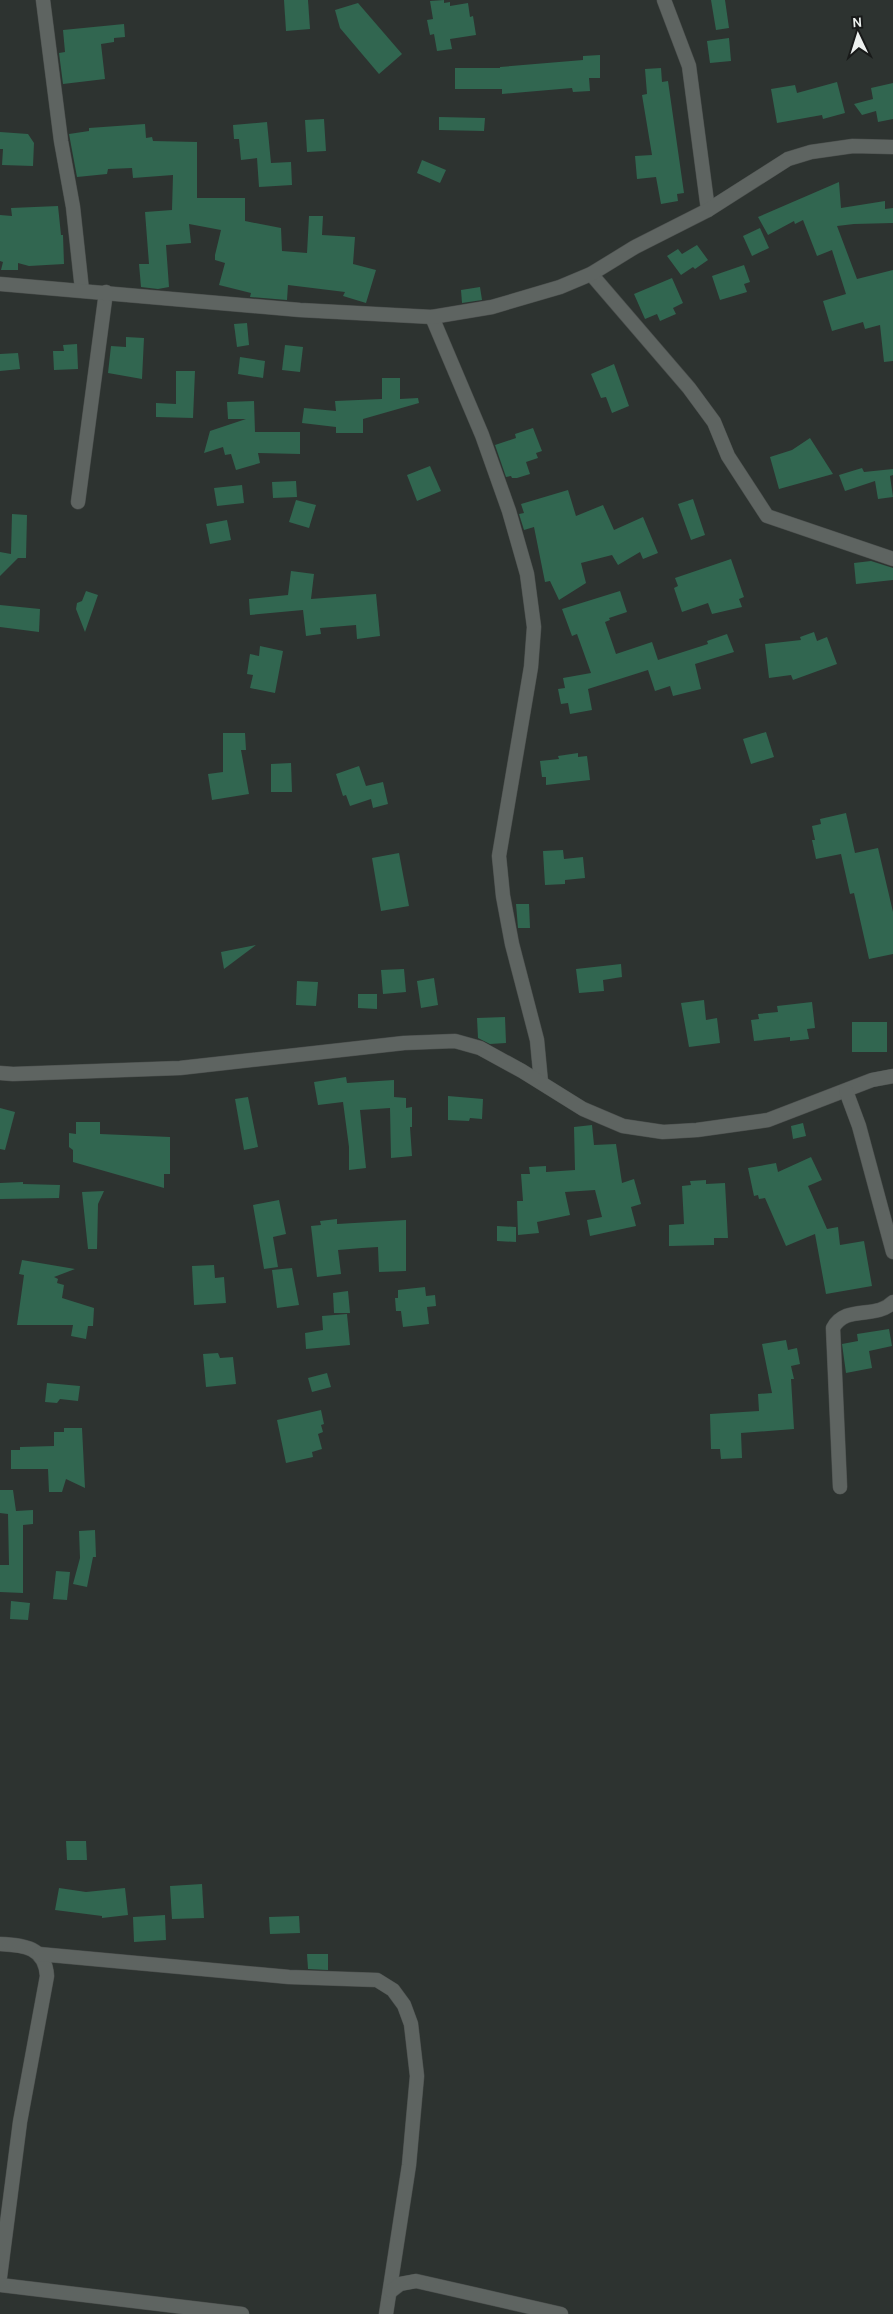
<svg xmlns="http://www.w3.org/2000/svg" width="893" height="2314" viewBox="0 0 893 2314" font-family="Karla,sans-serif">
  <rect width="100%" height="100%" fill="#2d3330"/>
  <!-- building -->
  <g fill="#316650">
    <polygon points="284,0 308,0 310,29 286,31"/>
    <polygon points="444,0 444,3 450,2 450,6 468,3 470,17 473,16 476,35 450,39 452,49 437,51 434,34 430,35 427,20 433,19 430,1"/>
    <polygon points="711,0 725,0 729,28 716,30"/>
    <polygon points="358,3 402,54 379,74 340,28 335,10"/>
    <polygon points="124,24 125,37 114,38 114,42 101,44 105,79 63,84 59,53 65,52 63,30"/>
    <polygon points="729,38 731,61 710,63 707,41"/>
    <polygon points="600,55 600,78 589,78 590,91 573,92 572,88 502,94 502,89 455,89 455,68 500,68 500,67 583,60 583,56"/>
    <polygon points="661,68 662,82 668,81 684,193 677,194 678,201 661,204 656,177 637,179 635,156 652,155 642,95 647,94 645,69"/>
    <polygon points="837,82 845,113 823,119 822,115 777,123 771,89 795,85 797,93"/>
    <polygon points="893,83 893,119 878,122 876,111 862,115 854,104 873,99 871,88"/>
    <polygon points="439,117 485,118 484,131 439,130"/>
    <polygon points="324,119 326,151 307,152 305,120"/>
    <polygon points="267,122 271,163 291,162 292,185 259,187 257,158 241,160 239,139 234,139 233,125"/>
    <polygon points="145,124 146,138 152,137 153,141 197,142 197,198 245,198 245,221 281,228 282,251 307,253 309,216 323,216 322,235 355,237 353,264 376,270 366,303 343,296 345,292 288,285 287,300 250,297 251,293 219,285 225,263 215,260 215,255 221,230 189,224 191,243 166,245 169,287 158,289 141,287 139,264 149,264 145,212 172,210 173,175 133,178 132,168 108,169 107,174 77,177 69,134 89,131 89,128"/>
    <polygon points="0,132 28,134 34,143 33,166 2,165 3,149 0,149"/>
    <polygon points="422,160 446,170 440,183 417,173"/>
    <polygon points="839,182 841,208 885,201 885,209 893,208 893,223 854,224 837,226 857,279 893,270 893,361 884,362 880,325 865,329 863,322 832,331 823,301 846,294 832,250 817,256 803,220 795,224 794,221 768,235 758,217"/>
    <polygon points="58,206 61,235 63,235 64,264 29,266 18,263 18,270 1,270 3,262 0,261 0,215 12,216 11,208"/>
    <polygon points="760,228 769,248 752,256 743,236"/>
    <polygon points="697,245 708,260 695,269 693,267 681,275 667,256 678,249 682,254"/>
    <polygon points="744,265 750,282 744,284 747,292 720,300 712,276"/>
    <polygon points="672,278 683,303 673,308 676,314 660,321 657,314 645,319 634,294"/>
    <polygon points="480,287 482,300 462,303 461,290"/>
    <polygon points="247,323 249,345 237,347 234,324"/>
    <polygon points="126,337 144,338 142,379 108,373 111,346 126,347"/>
    <polygon points="77,344 78,369 54,370 53,351 64,351 63,345"/>
    <polygon points="285,345 303,347 300,372 282,370"/>
    <polygon points="18,353 20,369 0,371 0,354"/>
    <polygon points="240,357 265,361 263,378 238,374"/>
    <polygon points="614,364 629,406 612,413 606,397 601,398 591,374"/>
    <polygon points="176,371 195,371 193,418 156,417 156,403 176,404"/>
    <polygon points="382,378 400,378 400,399 418,398 419,403 363,419 363,433 336,433 336,427 302,423 304,408 336,411 335,401 382,399"/>
    <polygon points="254,401 255,432 300,432 300,454 258,453 260,463 236,470 231,454 225,455 223,447 204,453 210,431 246,419 228,419 227,402"/>
    <polygon points="533,428 542,451 536,453 538,458 526,462 530,474 517,478 512,478 511,476 506,477 495,445 516,438 515,434"/>
    <polygon points="810,438 833,474 779,489 770,457 792,450"/>
    <polygon points="430,466 441,491 417,501 407,475"/>
    <polygon points="862,468 864,472 893,469 893,475 890,476 893,497 878,499 875,481 845,491 839,475"/>
    <polygon points="296,481 297,497 273,498 272,482"/>
    <polygon points="242,485 244,503 217,506 214,488"/>
    <polygon points="568,490 576,516 603,505 614,530 643,517 658,553 643,559 640,552 618,565 612,555 581,563 586,583 559,600 550,581 545,582 534,527 524,530 519,514 524,513 521,504"/>
    <polygon points="693,499 705,535 691,540 678,504"/>
    <polygon points="296,500 316,505 309,528 289,522"/>
    <polygon points="12,514 27,515 26,558 18,558 0,576 0,552 11,554"/>
    <polygon points="227,520 231,540 210,544 206,524"/>
    <polygon points="731,559 744,597 739,599 742,607 712,614 708,603 682,612 674,588 678,586 675,578"/>
    <polygon points="871,561 893,568 893,580 856,584 854,563"/>
    <polygon points="291,571 314,574 311,599 376,594 380,636 357,639 356,625 320,628 321,634 306,636 303,610 250,615 249,599 288,595"/>
    <polygon points="86,591 98,595 85,632 76,609 77,603 82,601"/>
    <polygon points="620,591 627,612 609,618 610,620 605,622 616,654 652,642 658,660 708,644 707,641 727,634 734,652 695,664 701,689 673,696 670,686 655,691 648,670 588,689 592,710 570,714 568,703 561,704 558,689 565,688 563,678 591,673 577,634 572,636 562,609"/>
    <polygon points="0,605 40,609 39,632 0,627"/>
    <polygon points="814,632 817,641 827,637 837,664 793,680 791,675 769,678 765,644 801,640 800,637"/>
    <polygon points="260,646 283,651 275,693 250,688 253,675 247,674 250,654 259,656"/>
    <polygon points="766,732 774,757 751,764 743,739"/>
    <polygon points="223,733 245,733 246,750 241,750 249,794 212,800 208,774 223,772"/>
    <polygon points="578,753 578,757 587,756 590,780 546,785 546,777 542,777 540,761 559,759 558,756"/>
    <polygon points="291,763 292,792 271,792 271,764"/>
    <polygon points="359,766 366,786 383,782 388,804 373,808 371,799 350,806 346,795 343,796 336,774"/>
    <polygon points="846,813 855,853 878,848 893,912 893,954 869,959 854,893 850,894 841,854 816,859 812,840 815,840 812,826 821,824 820,819"/>
    <polygon points="563,850 564,859 583,857 585,878 565,880 565,884 545,885 543,851"/>
    <polygon points="399,853 409,906 381,911 372,858"/>
    <polygon points="516,904 529,904 530,928 518,928"/>
    <polygon points="256,945 224,969 221,952"/>
    <polygon points="621,964 622,977 603,980 604,991 579,993 576,969"/>
    <polygon points="404,969 406,992 383,994 381,970"/>
    <polygon points="434,978 438,1005 421,1008 417,981"/>
    <polygon points="297,981 318,982 316,1006 296,1005"/>
    <polygon points="358,994 377,994 377,1009 358,1008"/>
    <polygon points="704,1000 706,1020 717,1018 720,1043 689,1047 681,1003"/>
    <polygon points="812,1002 815,1028 807,1029 809,1039 790,1041 790,1037 754,1041 751,1020 759,1019 758,1014 778,1012 777,1006"/>
    <polygon points="505,1017 506,1043 490,1044 478,1038 477,1018"/>
    <rect x="852" y="1022" width="35" height="30"/>
    <polygon points="346,1077 347,1083 394,1080 394,1097 406,1098 406,1108 412,1107 412,1127 410,1127 412,1156 391,1158 390,1108 360,1110 366,1168 349,1170 349,1147 343,1102 318,1105 314,1082"/>
    <polygon points="448,1096 483,1099 482,1119 470,1118 469,1121 448,1120"/>
    <polygon points="248,1097 258,1147 244,1150 235,1099"/>
    <polygon points="0,1108 15,1112 5,1150 0,1149"/>
    <polygon points="76,1122 100,1122 100,1134 170,1137 170,1174 164,1174 164,1188 73,1162 73,1150 69,1147 69,1133 76,1134"/>
    <polygon points="803,1123 806,1136 793,1139 791,1126"/>
    <polygon points="592,1125 594,1145 616,1144 622,1183 634,1179 641,1204 631,1207 636,1226 590,1236 587,1220 602,1217 595,1190 565,1192 570,1215 537,1222 539,1233 518,1235 517,1201 523,1201 521,1174 530,1174 529,1167 546,1166 546,1172 575,1170 574,1127"/>
    <polygon points="811,1157 822,1180 808,1186 827,1229 838,1227 840,1245 864,1241 872,1286 826,1294 815,1234 786,1246 765,1198 759,1199 758,1195 754,1196 748,1168 776,1163 778,1172"/>
    <polygon points="706,1180 706,1184 725,1183 728,1238 714,1238 714,1245 669,1246 669,1225 684,1224 682,1186 691,1185 690,1181"/>
    <polygon points="23,1182 23,1184 60,1185 59,1198 0,1199 0,1183"/>
    <polygon points="104,1191 98,1204 97,1249 88,1249 82,1192"/>
    <polygon points="279,1200 286,1234 273,1237 278,1267 264,1269 253,1205"/>
    <polygon points="337,1219 337,1224 406,1220 406,1271 379,1272 378,1247 362,1248 338,1250 341,1274 317,1277 311,1226 321,1225 320,1221"/>
    <polygon points="497,1226 516,1227 516,1242 497,1241"/>
    <polygon points="22,1260 75,1269 54,1277 58,1279 57,1283 64,1285 62,1298 94,1308 93,1326 88,1326 86,1339 71,1336 73,1325 17,1325 24,1275 19,1274"/>
    <polygon points="214,1265 215,1278 224,1277 226,1303 194,1305 192,1266"/>
    <polygon points="292,1268 299,1305 277,1308 272,1270"/>
    <polygon points="425,1287 426,1296 435,1295 436,1306 427,1307 429,1324 403,1327 401,1311 396,1311 395,1298 398,1298 398,1290"/>
    <polygon points="348,1291 350,1313 334,1313 333,1293"/>
    <polygon points="347,1314 350,1345 306,1349 305,1333 323,1330 322,1316"/>
    <polygon points="889,1329 892,1346 869,1351 872,1368 846,1373 842,1344 858,1341 857,1334"/>
    <polygon points="786,1340 788,1350 797,1348 800,1364 791,1366 794,1379 791,1379 794,1429 741,1433 742,1458 721,1459 720,1449 711,1449 710,1414 759,1411 758,1394 772,1393 762,1344"/>
    <polygon points="218,1353 220,1358 233,1357 236,1384 206,1387 203,1354"/>
    <polygon points="327,1373 331,1387 312,1392 308,1378"/>
    <polygon points="47,1383 80,1386 78,1401 60,1399 57,1403 45,1402"/>
    <polygon points="321,1410 324,1424 321,1425 323,1432 318,1434 322,1449 312,1452 313,1457 286,1463 277,1420"/>
    <polygon points="64,1428 82,1428 85,1488 66,1479 62,1492 49,1492 48,1469 11,1469 11,1450 20,1450 20,1447 54,1446 54,1432 64,1432"/>
    <polygon points="0,1490 13,1490 16,1511 33,1510 33,1524 23,1525 23,1593 0,1592 0,1565 9,1565 8,1514 0,1513"/>
    <polygon points="95,1530 96,1557 93,1557 87,1587 73,1584 80,1558 79,1531"/>
    <polygon points="56,1571 70,1572 67,1600 53,1599"/>
    <polygon points="11,1601 30,1603 28,1620 10,1619"/>
    <polygon points="66,1841 86,1841 87,1860 67,1860"/>
    <polygon points="202,1884 204,1918 172,1919 170,1886"/>
    <polygon points="59,1888 86,1892 125,1888 128,1915 102,1918 102,1916 55,1910"/>
    <polygon points="165,1915 166,1940 134,1942 133,1917"/>
    <polygon points="299,1916 300,1933 270,1934 269,1917"/>
    <polygon points="307,1954 328,1954 328,1970 308,1969"/>
  </g>
  <g fill="none" stroke-linecap="round" stroke-linejoin="round">
    <!-- minor casing -->
    <g stroke="#4a4e4c" stroke-width="15">
      <g id="minor">
        <polyline points="43,0 61,141 73,207 82,290"/>
        <polyline points="664,0 689,66 708,210"/>
        <polyline points="591,274 689,388 714,422 728,456 767,516 893,559"/>
        <polyline points="432,317 482,435 509,511 527,574 534,627 531,667 499,856 503,896 512,944 537,1040 541,1082"/>
        <polyline points="78,502 106,292"/>
        <polyline points="0,1073 13,1074 180,1068 404,1043 455,1041 480,1048 522,1071 583,1109 623,1126 663,1132 697,1130 768,1120 872,1080 893,1076"/>
        <polyline points="846,1091 859,1126 893,1252"/>
        <path d="M840,1487L833,1328C846,1304 876,1320 893,1302"/>
        <path d="M0,1944C24,1945 45,1947 47,1976L20,2122L0,2277"/>
        <polyline points="39,1954 289,1977 377,1980 393,1990 404,2005 411,2024 417,2076 409,2165 386,2314"/>
        <polyline points="0,2285 242,2314"/>
        <polyline points="391,2291 400,2284 416,2281 561,2314"/>
      </g>
    </g>
    <!-- tertiary casing -->
    <g stroke="#4a4e4c" stroke-width="15">
      <polyline id="tertiary" points="0,284 300,310 432,317 492,307 560,287 591,274 635,247 708,210 788,159 811,152 853,146 893,147"/>
    </g>
    <!-- minor -->
    <use href="#minor" stroke="#5e6461" stroke-width="14"/>
    <!-- tertiary -->
    <use href="#tertiary" stroke="#5e6461" stroke-width="14"/>
  </g>
  <!-- north arrow -->
  <g transform="translate(858 35) rotate(356)" stroke="#181a19" stroke-width="4" paint-order="stroke">
  <path d="M0-4L9 19L0 12L-9 19Z" fill="#edf1ef"/>
  <text y="-8" font-size="14" font-weight="bold" text-anchor="middle" fill="#edf1ef">N</text>
  </g>
</svg>
